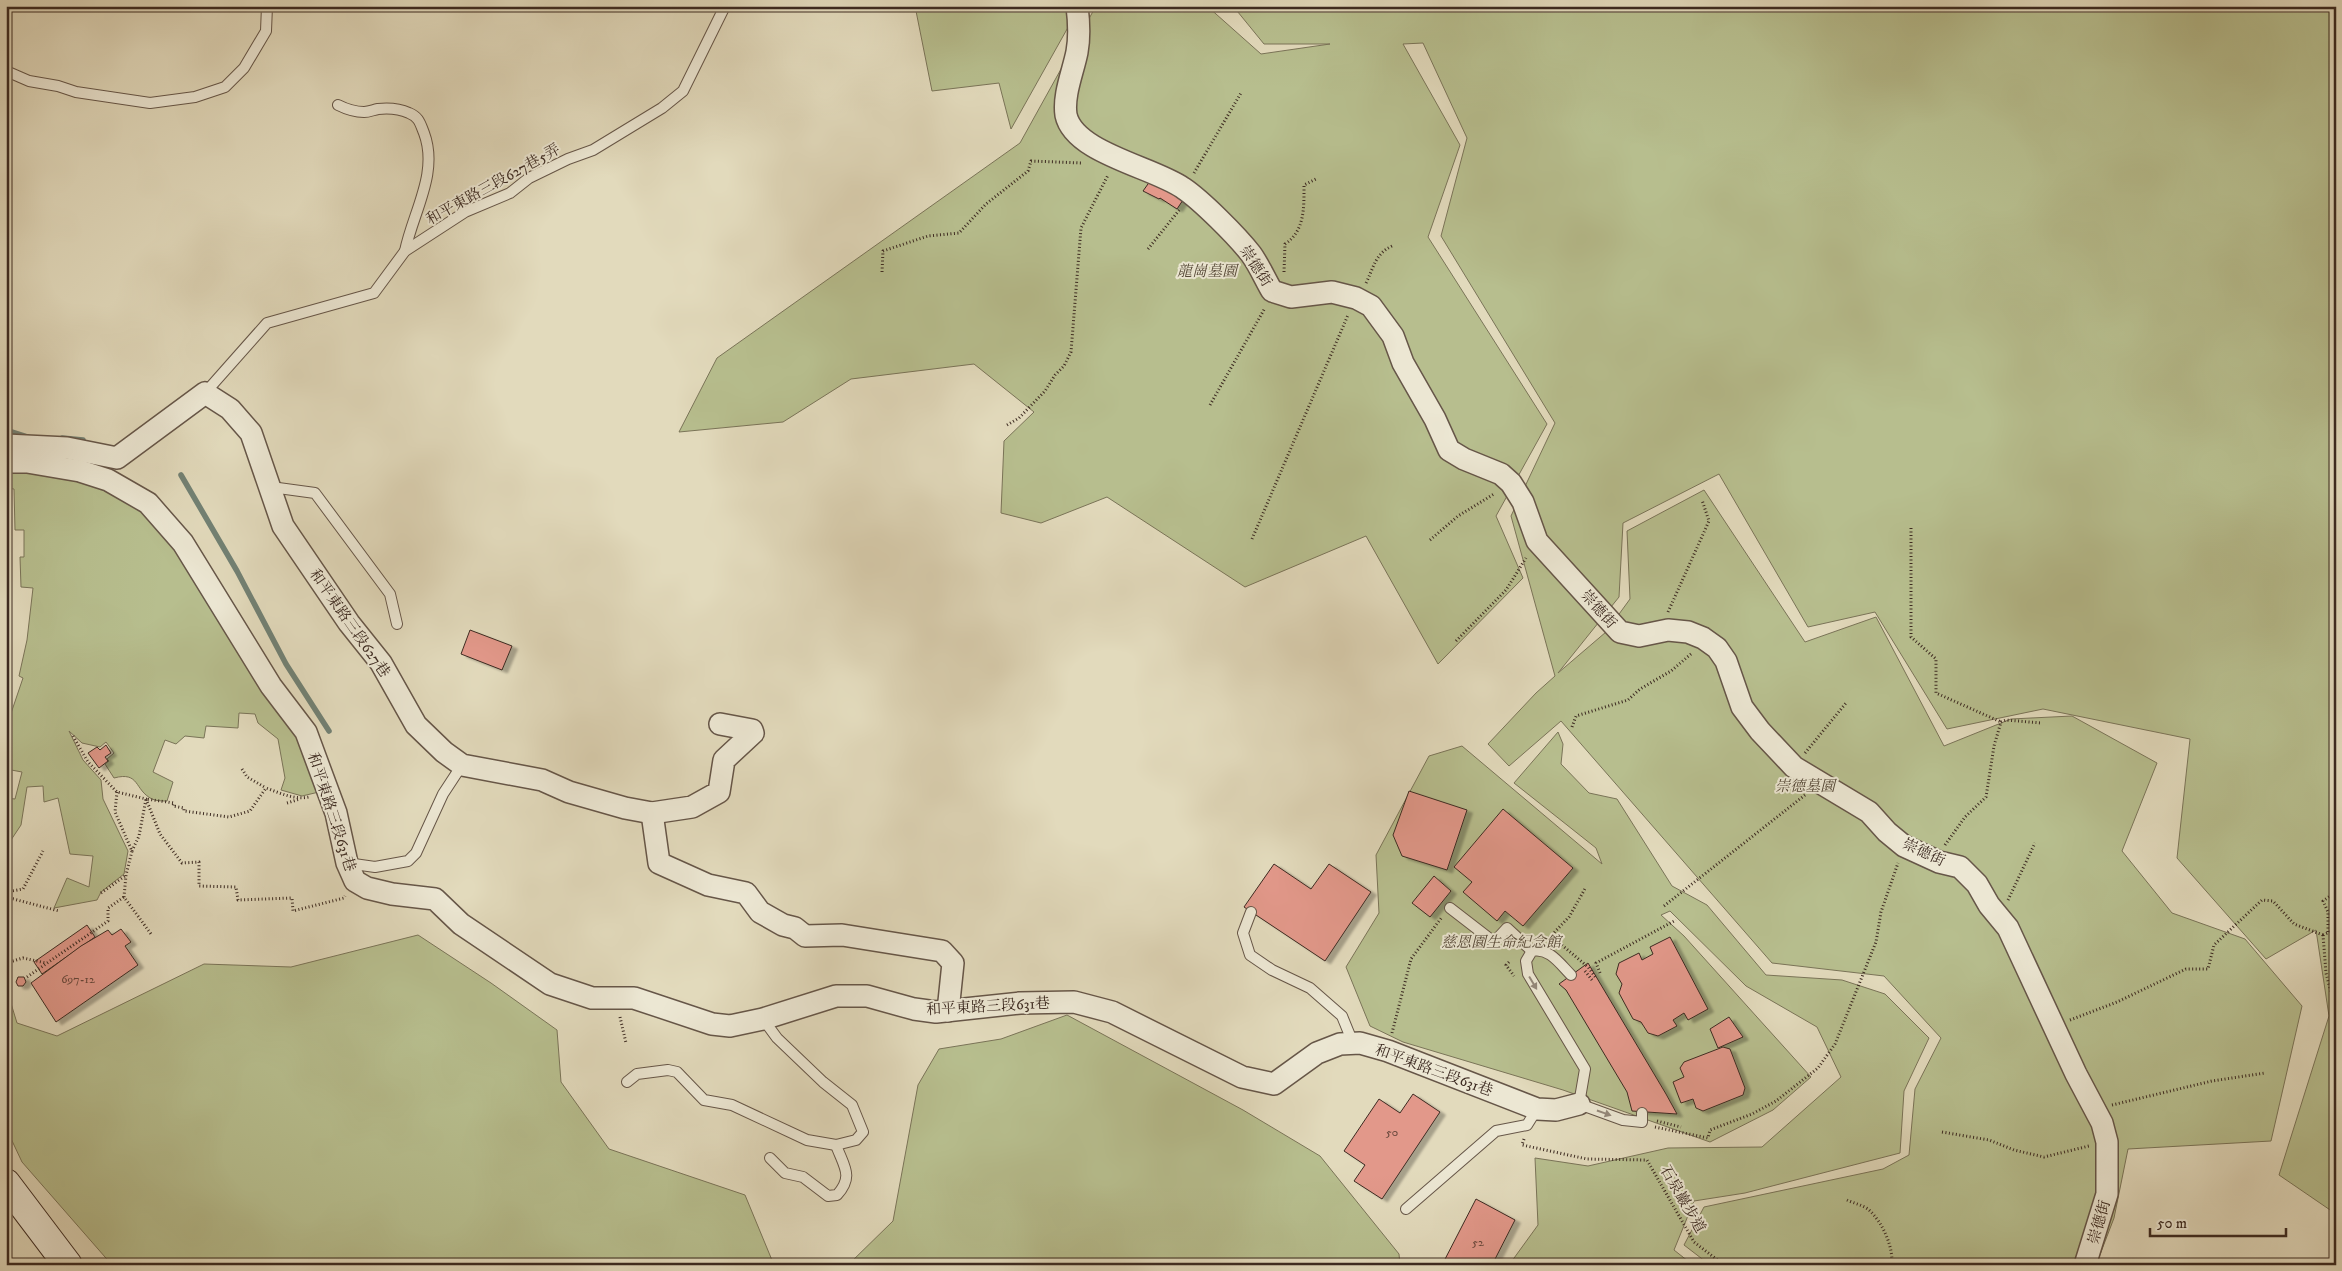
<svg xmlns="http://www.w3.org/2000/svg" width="2342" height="1271" viewBox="0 0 2342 1271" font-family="'IM FELL DW Pica','Noto Serif TC',serif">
  <defs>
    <filter id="shadow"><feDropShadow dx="5.5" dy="3" stdDeviation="1" flood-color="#0004"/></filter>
  </defs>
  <rect width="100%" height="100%" fill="#e2dabc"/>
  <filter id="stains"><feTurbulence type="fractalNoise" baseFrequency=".004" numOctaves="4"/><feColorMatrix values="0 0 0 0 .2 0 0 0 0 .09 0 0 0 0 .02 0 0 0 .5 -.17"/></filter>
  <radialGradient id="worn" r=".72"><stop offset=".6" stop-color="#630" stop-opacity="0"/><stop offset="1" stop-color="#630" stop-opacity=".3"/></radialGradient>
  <!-- green -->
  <g fill="#b7be8e" stroke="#7a7458">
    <polygon points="915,6 1080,6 1011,129 999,83 932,91"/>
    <polygon points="1096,6 1207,6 1261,54 1330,44 1264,44 1233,6 2336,6 2336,1214 2279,1175 2329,1016 2316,930 2266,959 2177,858 2190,739 2043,709 1947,729 1875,612 1808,627 1719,474 1623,523 1619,597 1558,673 1606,632 1630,599 1627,531 1704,490 1805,642 1876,617 1944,746 2011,719 2072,716 2157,763 2122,851 2172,913 2245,939 2302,1006 2271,1141 2128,1149 2114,1218 2096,1265 1710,1265 1684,1245 1704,1207 1883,1169 1909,1155 1915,1089 1941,1038 1884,976 1772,963 1561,721 1509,766 1488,744 1536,693 1555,676 1511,516 1555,423 1441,236 1467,138 1423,43 1403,44 1460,145 1428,237 1547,424 1496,516 1523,578 1438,664 1366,536 1245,587 1107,497 1041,523 1001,513 1004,441 1034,412 974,364 851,379 783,422 679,432 717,358 1020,143"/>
    <path d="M6,469L76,477L134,503L168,537L299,735L319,792L302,796L281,790L285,778L278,739L258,723L255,714L239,713L238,728L206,726L204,738L185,736L176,744L165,740L153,772L173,782L167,801C162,801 156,801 152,799C134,790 140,771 114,778L105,764L109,761L107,759L114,753L106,742L100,747L82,743L69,731L83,760L101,780L103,799L128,851L124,874L101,892L97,900L54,908L67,878L89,887L93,856L70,854L58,798L44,802L43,786L27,787L21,825L9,843L6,842V798L15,799L22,772L6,769V728L23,678L19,676L27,640L33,588L21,587L20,557H24V530H15L14,489L6,488Z"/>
    <polygon points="1558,732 1563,744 1561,764 1589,793 1617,799 1672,886 1707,905 1766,975 1842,980 1885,994 1929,1038 1904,1091 1900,1153 1745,1193 1694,1201 1674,1250 1693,1265 1509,1265 1538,1225 1535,1158 1588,1166 1668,1148 1762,1147 1841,1077 1817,1027 1746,986 1670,911 1661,915 1684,936 1811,1077 1773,1110 1710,1142 1563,1090 1403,1042 1370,1026 1346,967 1379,913 1376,855 1429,756 1462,746 1602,864 1596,848 1514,783"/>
    <polygon points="418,935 491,983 557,1030 561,1082 609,1149 745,1195 774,1265 112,1265 22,1162 6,1128 6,987 17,1023 57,1036 204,964 291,967"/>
    <polygon points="1067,1015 1243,1110 1320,1156 1399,1254 1400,1265 848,1265 893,1221 918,1085 939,1049 1001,1039"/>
  </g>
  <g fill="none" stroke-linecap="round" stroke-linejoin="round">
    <!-- stream -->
    <g stroke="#728174" stroke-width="5.5">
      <polyline points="6,430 28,437"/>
      <polyline points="62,438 83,440"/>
      <polyline points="181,475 237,571 286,664 329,731"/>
    </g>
  </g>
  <!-- building -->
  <g fill="#e2988a" stroke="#3c2a21" filter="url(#shadow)">
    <polygon points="1153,177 1185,197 1177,209 1160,198 1159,199 1143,191"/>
    <polygon points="470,630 512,646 502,670 461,654"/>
    <polygon points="106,745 111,753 105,757 108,761 99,768 88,753 97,747 100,750"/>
    <polygon points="1409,791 1467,810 1447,870 1402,856 1393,835"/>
    <polygon points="1503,809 1573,868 1523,926 1505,911 1497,921 1463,892 1472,882 1454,867"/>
    <polygon points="1274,864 1311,889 1329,864 1371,892 1325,961 1244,907"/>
    <polygon points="1434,876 1451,891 1430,917 1412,903"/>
    <polygon points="87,925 95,937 42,974 34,962"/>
    <polygon points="121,929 131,942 125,946 138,965 56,1022 31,983 81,946 108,930 112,935"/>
    <polygon points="1670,937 1708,1009 1688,1020 1684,1013 1673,1020 1677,1026 1658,1036 1648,1033 1641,1022 1633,1019 1619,993 1622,984 1616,974 1619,963 1639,953 1642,960 1653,954 1650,947"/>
    <polygon points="1588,963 1666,1094 1677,1114 1632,1111 1627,1092 1566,990 1559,984"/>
    <polygon points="18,977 24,977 26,982 23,986 18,986 16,982"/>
    <polygon points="1729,1017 1743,1037 1718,1048 1710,1029"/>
    <polygon points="1723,1047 1730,1049 1745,1088 1743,1095 1703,1111 1696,1108 1693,1099 1681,1103 1673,1082 1684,1077 1680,1068 1684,1062"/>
    <polygon points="1413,1094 1440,1112 1382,1199 1354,1181 1365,1165 1344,1151 1379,1099 1400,1113"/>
    <polygon points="1476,1199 1515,1220 1492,1265 1442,1265"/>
  </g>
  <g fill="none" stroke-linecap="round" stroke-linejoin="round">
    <!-- service casing -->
    <g stroke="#665648" stroke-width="12">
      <g id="service">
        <polyline points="6,71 29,81 58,86 76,92 150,103 195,97 225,87 244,68 266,31 267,6"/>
        <path d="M338,105C346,109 354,112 364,112C369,112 373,110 378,109C387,108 400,109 409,113C419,117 420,123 424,133C439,173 413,212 405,251"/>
        <polyline points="205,393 267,323 374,293 405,251 465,212 510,193 529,178 568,159 593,150 662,108 683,91 725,6"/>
        <polyline points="271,487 315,493 390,594 397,624"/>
        <polyline points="347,863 375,867 408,861 416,853 443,794 462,765"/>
        <polyline points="1450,908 1494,942 1507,928 1532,951"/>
        <polyline points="1251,912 1243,933 1250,955 1272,970 1310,988 1342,1016 1353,1043"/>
        <path d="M1571,975C1560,964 1549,947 1532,951L1526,961L1528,974L1585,1069L1579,1104L1623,1120L1642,1122V1113"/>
        <polyline points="627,1082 637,1074 668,1070 677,1072 704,1100 732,1105 807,1140 836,1145 856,1140 863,1132 852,1105 823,1082 777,1038 763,1019"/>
        <path d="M770,1158L785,1173L803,1177L828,1196L837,1195C854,1176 844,1167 836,1145"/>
        <polyline points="1406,1209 1496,1131 1527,1125 1537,1109"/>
      </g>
    </g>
    <!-- minor casing -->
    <g stroke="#665648" stroke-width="24">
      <g id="minor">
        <path d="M1077,6C1079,22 1080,36 1077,52C1073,72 1063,95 1066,115C1074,153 1153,167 1183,188C1201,200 1237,236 1251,254C1259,265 1265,279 1272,291L1291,297L1332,292L1356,298L1371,306L1393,336L1403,363L1435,419L1449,450L1464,459L1501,474L1511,483L1523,502L1537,541L1620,632L1639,636L1668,630L1688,632L1703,638L1717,648L1726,661L1742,707L1760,731L1794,767L1869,812L1887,832L1904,846L1939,862L1960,867L1977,884L1989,905L2008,928L2076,1074L2102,1123L2107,1142V1194L2085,1265"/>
        <polyline points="6,445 67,448 117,458 205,393 230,409 251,433 283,526 349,623 381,663 416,725 444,752 462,765 542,780 569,792 625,808 652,813 692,807 719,792 724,760 753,733 752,730 720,724"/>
        <polyline points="6,462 27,462 80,471 108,480 148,503 183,543 271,686 306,732 336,813 347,863 355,881 367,888 392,894 435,899 461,924 550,984 592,998 634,998 712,1024 730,1026 763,1019 836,996 867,996 914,1009 936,1012 1020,1003 1074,1002 1112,1012 1242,1077 1274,1084 1317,1053 1340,1044 1360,1043 1388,1051 1537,1109 1556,1110 1579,1104"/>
        <polyline points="652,813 659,863 708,885 746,893 760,912 783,925 795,928 805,936 842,935 942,951 953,963 948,1011"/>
      </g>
    </g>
    <!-- secondary casing -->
    <g stroke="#3c2a21" stroke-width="30">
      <polyline id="secondary" points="6,1183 68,1265"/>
    </g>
    <!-- path -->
    <g stroke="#3c2a21" stroke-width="3" stroke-dasharray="1 2.5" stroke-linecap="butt">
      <polyline points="1194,173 1241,93"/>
      <polyline points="1148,249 1180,209"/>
      <polyline points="882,272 883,251 928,236 959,233 986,204 1028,171 1031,161 1082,163"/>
      <path d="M1284,272L1285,244C1305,231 1304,207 1304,185L1316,179"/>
      <path d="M1366,283C1374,267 1375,254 1392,246"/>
      <polyline points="1210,405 1265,308"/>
      <polyline points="1007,425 1019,418 1045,391 1055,375 1064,366 1071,352 1081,228 1108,175"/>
      <polyline points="1911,528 1911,637 1936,659 1936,693 2001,722"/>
      <polyline points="1252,539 1348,315"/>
      <polyline points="1430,540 1458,516 1494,494"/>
      <polyline points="1668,612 1709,521 1702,500"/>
      <polyline points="1456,641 1506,590 1526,558"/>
      <polyline points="1572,727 1576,716 1628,700 1640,689 1671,671 1691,654"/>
      <polyline points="73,736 88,762 117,792 146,799 160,834 182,863 199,862 199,886 236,887 238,900 292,898 293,911 344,898 345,896"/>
      <polyline points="1805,753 1846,703"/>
      <polyline points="242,769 247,777 266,788"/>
      <polyline points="117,792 115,812 132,851 126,875 124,897 151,934"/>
      <polyline points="287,803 300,799"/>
      <polyline points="1945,845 1965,817 1986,797 1994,746 2001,722 2006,720 2041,723"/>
      <path d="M132,851L139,836L146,799L174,803L173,806L184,808V811L229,817L250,811L266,788C280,793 294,800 309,797"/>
      <polyline points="6,892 23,889 43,851"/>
      <polyline points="101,893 125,876"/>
      <polyline points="6,897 59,911"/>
      <polyline points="2008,900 2035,843"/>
      <polyline points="1664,906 1805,795"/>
      <polyline points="2333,913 2336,912"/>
      <polyline points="2328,932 2328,912 2323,901 2336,892"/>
      <polyline points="2323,935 2326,973 2336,1012"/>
      <polyline points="2323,935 2336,929"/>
      <polyline points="1551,936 1588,967 1596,978"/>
      <polyline points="1547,940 1569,917 1586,887"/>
      <polyline points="1509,962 1506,965 1514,976"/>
      <polyline points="6,963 23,958 46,963"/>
      <polyline points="1585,971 1592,980"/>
      <polyline points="1600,973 1596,963 1676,920"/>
      <polyline points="27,977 108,921 108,908 124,897"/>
      <polyline points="2330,989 2336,986"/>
      <polyline points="620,1017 626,1043"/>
      <polyline points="2070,1020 2117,1002 2186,969 2208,969 2214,945 2262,900 2273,901 2294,924 2323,935"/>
      <polyline points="1392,1033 1411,959 1442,917"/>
      <polyline points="2112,1105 2212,1081 2265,1073"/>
      <polyline points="1657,1121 1681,1127"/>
      <polyline points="1655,1127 1708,1138 1710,1130 1752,1114 1776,1101 1818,1068 1835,1044 1876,942 1881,912 1898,863"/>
      <polyline points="1942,1132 1989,1140 2014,1150 2044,1157 2089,1146"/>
      <polyline points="1524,1139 1522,1145 1587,1159 1647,1160 1694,1242 1724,1265"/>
      <path d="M1847,1200C1853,1203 1863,1205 1869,1210C1883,1223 1893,1246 1892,1265"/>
    </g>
    <!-- service -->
    <use href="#service" stroke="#ece7d3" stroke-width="10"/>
    <!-- minor -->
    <use href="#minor" stroke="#ece7d3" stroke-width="21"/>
    <!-- secondary -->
    <use href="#secondary" stroke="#ece7d3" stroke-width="28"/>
  </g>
  <!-- one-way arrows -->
  <defs><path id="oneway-solid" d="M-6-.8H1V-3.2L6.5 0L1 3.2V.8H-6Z" transform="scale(1.25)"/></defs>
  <g fill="#94887a">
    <use href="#oneway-solid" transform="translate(1533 983) rotate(59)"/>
    <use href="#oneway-solid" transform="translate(1604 1113) rotate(19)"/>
  </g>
  <g text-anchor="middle" stroke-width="4" stroke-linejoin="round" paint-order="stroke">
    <!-- number labels -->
    <g font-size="12" fill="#66463b">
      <text x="78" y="983">697-12</text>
      <text x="1392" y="1136">50</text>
      <text x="1478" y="1246">52</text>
    </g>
    <!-- street labels -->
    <g font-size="15" fill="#3c2a21" stroke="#ece7d3">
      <text transform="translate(493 184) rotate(-29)" y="5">和平東路三段627巷5弄</text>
      <text transform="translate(1256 266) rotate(57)" y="5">崇德街</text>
      <text transform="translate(1599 609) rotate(48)" y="5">崇德街</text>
      <text transform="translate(350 623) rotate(55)" y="5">和平東路三段627巷</text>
      <text transform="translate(332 812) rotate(72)" y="5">和平東路三段631巷</text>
      <text transform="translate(1924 852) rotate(25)" y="5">崇德街</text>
      <text transform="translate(988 1006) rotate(-3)" y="5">和平東路三段631巷</text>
      <text transform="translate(1434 1070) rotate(20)" y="5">和平東路三段631巷</text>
      <text transform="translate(1683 1199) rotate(60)" y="5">石泉巖步道</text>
      <text transform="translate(2099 1222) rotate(-74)" y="5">崇德街</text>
    </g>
    <!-- park labels -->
    <g font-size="15" font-style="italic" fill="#554837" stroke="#ece7d3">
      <text x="1207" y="276">龍崗墓園</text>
      <text x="1805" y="791">崇德墓園</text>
      <text x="1501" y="947">慈恩園生命紀念館</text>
    </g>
  </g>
  <!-- margin -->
  <rect width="2342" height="1271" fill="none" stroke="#e2dabc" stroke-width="25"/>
  <rect x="8" y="8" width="2327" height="1256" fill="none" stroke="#3c2a21" stroke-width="2.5"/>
  <rect x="12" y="12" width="2317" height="1246" fill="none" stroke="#3c2a21"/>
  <!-- scale -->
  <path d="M2150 1228v8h136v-8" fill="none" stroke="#3c2a21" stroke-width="2.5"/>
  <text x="2157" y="1228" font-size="15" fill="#3c2a21" stroke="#ece7d3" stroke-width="4" paint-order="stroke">50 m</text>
  <rect width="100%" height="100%" filter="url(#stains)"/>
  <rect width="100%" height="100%" fill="url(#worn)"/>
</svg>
